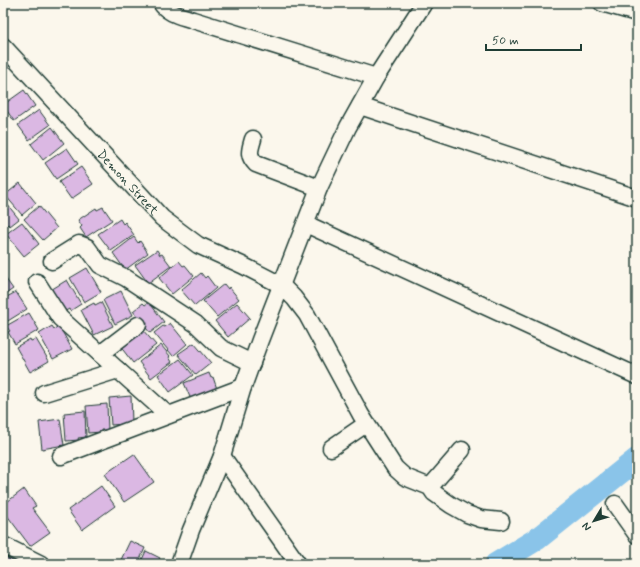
<svg xmlns="http://www.w3.org/2000/svg" width="640" height="567" viewBox="0 0 640 567" font-family="Mynerve,sans-serif">
  <rect width="100%" height="100%" fill="#fbf7ec"/>
  <filter id="ink" filterUnits="userSpaceOnUse"><feTurbulence type="fractalNoise" baseFrequency=".025" numOctaves="2"/><feDisplacementMap in="SourceGraphic" scale="8" xChannelSelector="R" yChannelSelector="G"/><feConvolveMatrix kernelMatrix="1 2 1 2 8 2 1 2 1" color-interpolation-filters="sRGB"/></filter>
  <g filter="url(#ink)">
    <g fill="none" stroke-linecap="round" stroke-linejoin="round">
      <!-- river -->
      <polyline stroke="#8ac4e9" stroke-width="23" points="496,564 537,539 637,459"/>
    </g>
    <!-- building -->
    <g fill="#dbb8e3" stroke="#1f3d34">
      <polygon points="24,90 35,106 14,121 3,105"/>
      <polygon points="39,110 50,125 29,140 18,125"/>
      <polygon points="52,127 64,143 43,160 31,144"/>
      <polygon points="67,148 78,164 56,179 45,163"/>
      <polygon points="81,167 93,184 71,199 59,182"/>
      <polygon points="20,183 36,203 22,215 5,195"/>
      <polygon points="3,199 19,219 10,226 8,224 3,229"/>
      <polygon points="39,206 57,228 43,240 24,219"/>
      <polygon points="103,207 112,220 86,237 80,228 82,226 78,220 96,208 97,210"/>
      <polygon points="120,219 123,224 125,222 134,235 111,251 98,234"/>
      <polygon points="22,222 39,244 24,256 6,234"/>
      <polygon points="134,237 138,243 140,241 148,253 125,270 113,253"/>
      <polygon points="157,250 160,255 162,254 171,266 148,283 135,265"/>
      <polygon points="179,261 183,266 185,265 194,276 172,294 159,278"/>
      <polygon points="87,268 101,292 84,302 70,278"/>
      <polygon points="201,273 205,278 207,276 216,288 195,306 181,290"/>
      <polygon points="3,275 13,289 3,296"/>
      <polygon points="67,280 81,304 70,311 69,309 62,313 49,291"/>
      <polygon points="224,284 228,289 229,287 239,299 217,317 203,301"/>
      <polygon points="121,291 133,315 115,324 103,300"/>
      <polygon points="16,292 27,309 3,324 3,299"/>
      <polygon points="101,302 113,326 94,335 81,310 94,303 95,305"/>
      <polygon points="149,302 164,322 150,333 133,311 143,303 145,305"/>
      <polygon points="237,303 250,318 228,337 215,321"/>
      <polygon points="29,313 39,330 15,344 8,332 10,331 6,326"/>
      <polygon points="170,323 187,344 173,356 154,333 163,326 165,327"/>
      <polygon points="52,326 54,329 59,326 72,349 53,359 39,334"/>
      <polygon points="142,329 156,345 133,363 120,346"/>
      <polygon points="30,339 31,341 36,339 49,361 30,372 16,347"/>
      <polygon points="194,343 211,363 196,375 178,354"/>
      <polygon points="161,345 170,356 169,357 172,362 151,378 139,362"/>
      <polygon points="180,359 193,375 170,392 158,375"/>
      <polygon points="209,373 211,378 213,377 218,392 192,402 184,383"/>
      <polygon points="131,396 132,422 126,422 126,424 111,425 109,398"/>
      <polygon points="107,404 108,430 101,430 101,432 88,433 86,406"/>
      <polygon points="85,411 86,437 78,438 79,440 66,441 64,413"/>
      <polygon points="60,419 64,445 42,449 39,422"/>
      <polygon points="134,454 154,482 124,502 105,474"/>
      <polygon points="101,486 115,506 82,530 68,510"/>
      <polygon points="24,489 36,506 32,508 50,532 30,546 3,510 3,505"/>
      <polygon points="130,541 145,548 138,564 119,564"/>
      <polygon points="146,551 160,558 157,564 140,564"/>
      <polygon points="3,555 16,563 16,564 3,564"/>
    </g>
    <g fill="none" stroke-linecap="round" stroke-linejoin="round">
      <!-- minor casing -->
      <g stroke="#1f3d34" stroke-width="19">
        <g id="minor">
          <path d="M161,3C168,14 182,16 193,20L376,77"/>
          <polyline points="602,3 637,13"/>
          <path id="s1" d="M3,46L162,218L198,245L242,265L281,285L294,298L307,315L361,415L395,468L405,477L430,487L434,493L451,505L467,514L481,519L501,521"/>
          <polyline points="360,106 637,198"/>
          <path d="M253,139C250,150 247,155 256,164L319,188"/>
          <polyline points="306,224 637,376"/>
          <polyline points="52,261 79,244 87,247 100,265 126,278 196,324 221,348 252,363"/>
          <polyline points="37,282 60,318 168,415"/>
          <polyline points="100,354 138,325"/>
          <polyline points="44,393 118,370"/>
          <polyline points="331,448 366,424"/>
          <polyline points="61,456 243,387"/>
          <polyline points="222,456 298,564"/>
          <polyline points="430,487 462,450"/>
          <polyline points="615,504 637,535"/>
          <polyline points="3,545 41,564"/>
          <polyline points="179,564 191,530 222,456 243,387 260,340 319,188 348,127 376,77 424,3"/>
        </g>
      </g>
      <!-- minor -->
      <use href="#minor" stroke="#fbf7ec" stroke-width="16"/>
    </g>
  </g>
  <g text-anchor="middle" stroke-width="4" stroke-linejoin="round" paint-order="stroke">
    <!-- street labels -->
    <g font-size="13" fill="#1f3d34" stroke="#fbf7ec">
      <text dy="5" stroke="none"><textPath href="#s1" startOffset="185">Demon Street</textPath></text>
    </g>
  </g>
  <!-- margin -->
  <rect width="640" height="567" fill="none" stroke="#fbf7ec" stroke-width="16"/>
  <rect x="8" y="8" width="624" height="551" fill="none" stroke="#1f3d34" stroke-width="1.5" filter="url(#ink)"/>
  <!-- north arrow -->
  <g transform="translate(594 521) rotate(232)" stroke="#fbf7ec" stroke-width="3" paint-order="stroke">
  <path d="M0-3L7 15L0 10L-7 15Z" fill="#1f3d34"/>
  <text y="-6" font-size="11" font-weight="bold" text-anchor="middle" fill="#1f3d34">N</text>
  </g>
  <!-- scale -->
  <path d="M486 44v6h95v-6" fill="none" stroke="#1f3d34" stroke-width="2"/>
  <text x="492" y="44" font-size="12" fill="#1f3d34" stroke="#fbf7ec" stroke-width="3" paint-order="stroke">50 m</text>
</svg>
